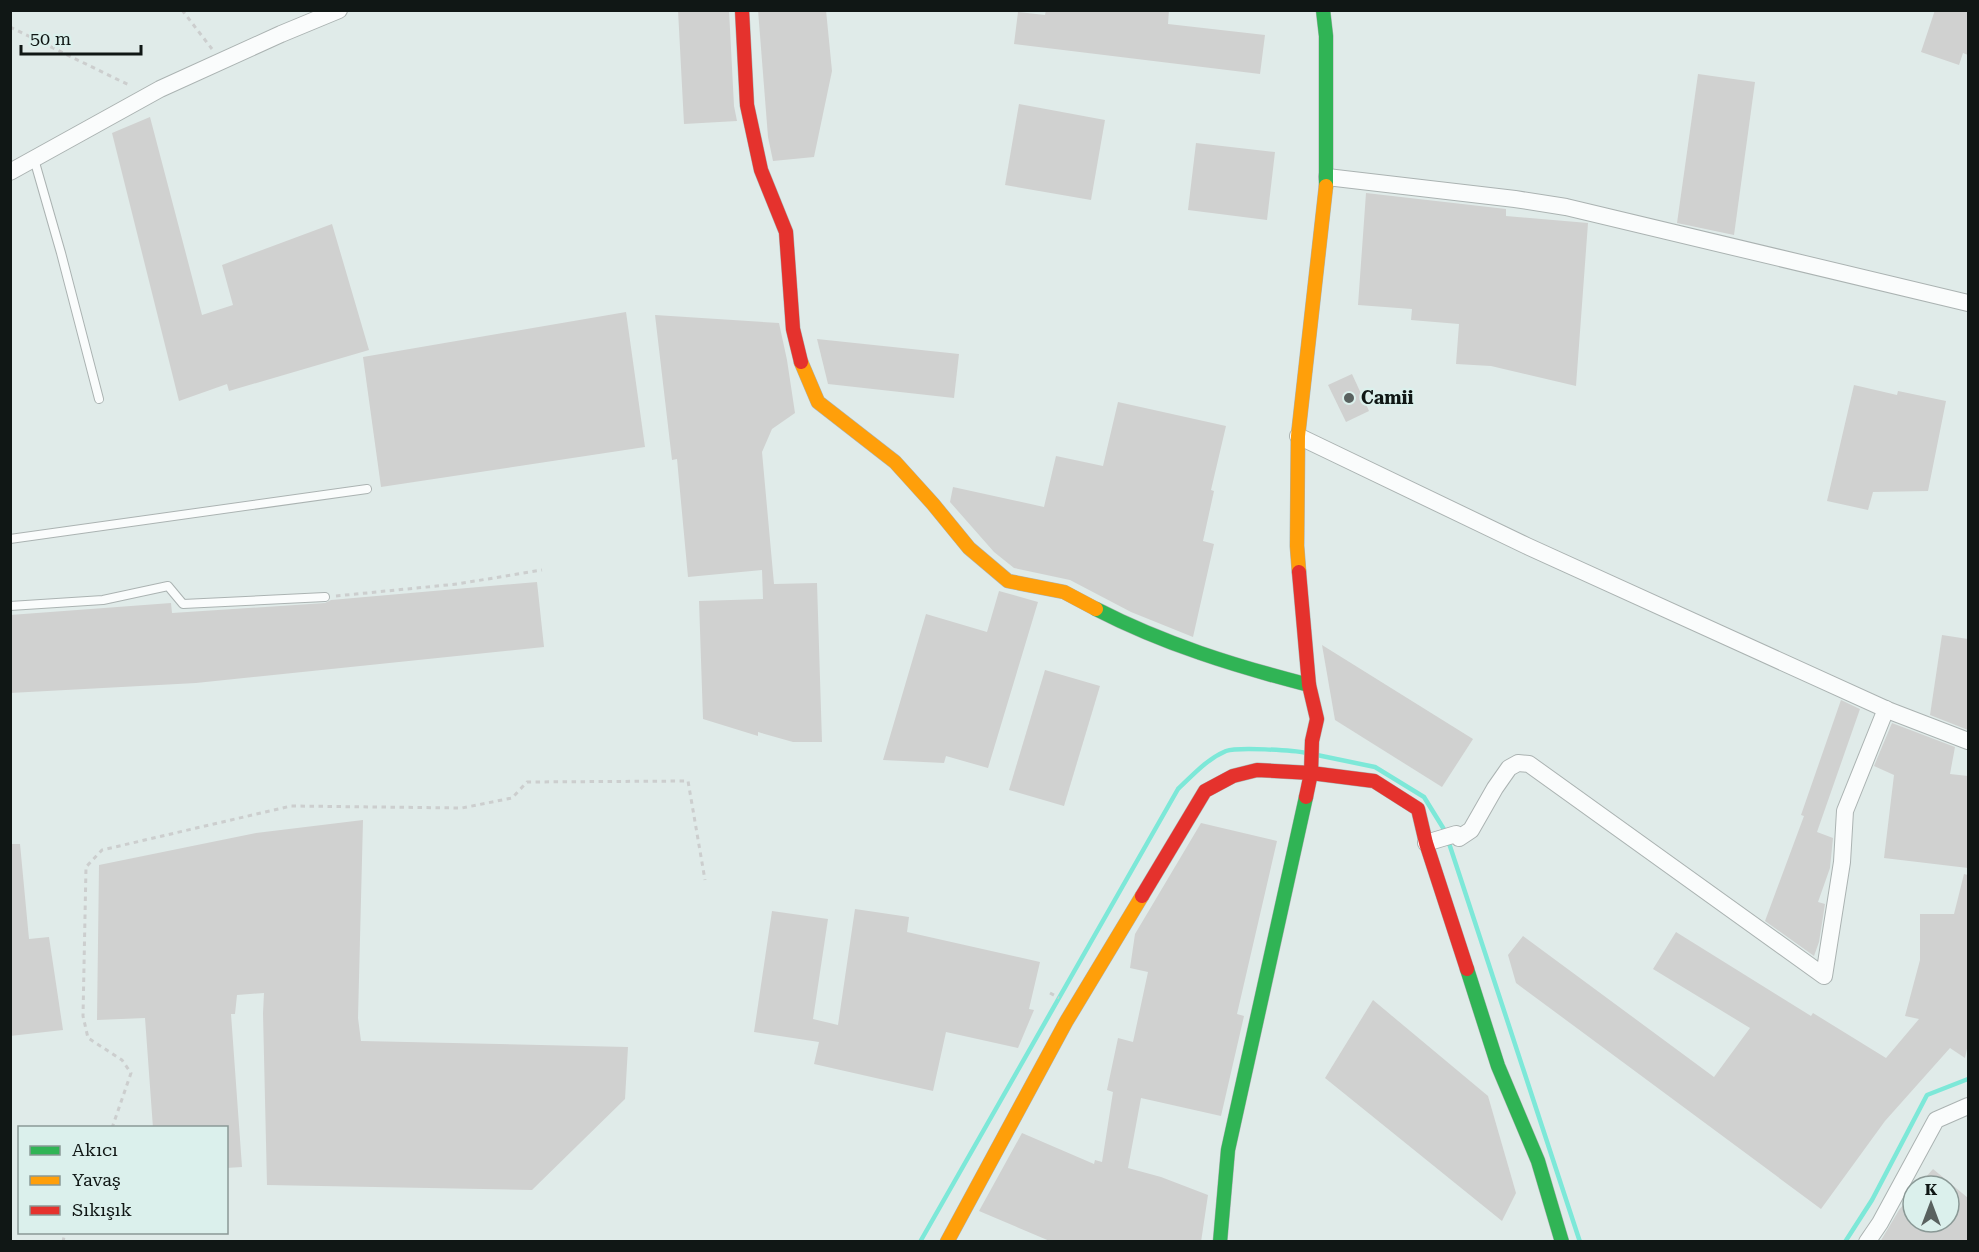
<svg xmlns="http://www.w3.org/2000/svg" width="1979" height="1252" viewBox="0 0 1979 1252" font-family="'Roboto Serif',serif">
  <rect width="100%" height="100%" fill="#e0ebe9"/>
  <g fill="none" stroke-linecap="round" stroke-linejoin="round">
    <!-- stream -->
    <g stroke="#7de8d8" stroke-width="4.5">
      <polyline points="1317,755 1375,767 1424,797 1445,831 1580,1242"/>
      <path d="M920,1242L1178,789C1193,775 1207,759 1226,751C1237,747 1293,750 1306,753"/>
      <polyline points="1845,1242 1872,1200 1927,1095 1968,1079"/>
    </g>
  </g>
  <!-- building -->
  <g fill="#d0d1d0">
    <polygon points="678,10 729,10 734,106 737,121 684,124"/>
    <polygon points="758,10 826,10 832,71 814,157 773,161 768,137"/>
    <polygon points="1046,10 1169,10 1168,24 1265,35 1260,74 1014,44 1018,12 1045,15"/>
    <polygon points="1935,10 1968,10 1968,55 1963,53 1959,65 1921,52"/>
    <polygon points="1698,74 1755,82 1734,235 1677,223"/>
    <polygon points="1019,104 1105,120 1091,200 1005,185"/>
    <polygon points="150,117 202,315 233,305 222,265 332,224 369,350 229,391 227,384 179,401 112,133"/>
    <polygon points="1196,143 1275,152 1267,220 1188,210"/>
    <polygon points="1366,193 1506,209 1506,216 1588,223 1576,386 1491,366 1456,364 1459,324 1411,320 1412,309 1358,305"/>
    <polygon points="626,312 645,447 381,487 363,357"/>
    <polygon points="655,315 779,323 787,360 795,413 772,429 762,452 774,584 817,583 822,742 793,742 758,732 758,736 703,719 699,601 763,599 762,570 688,577 677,459 672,460"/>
    <polygon points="817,339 959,354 954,398 828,384"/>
    <polygon points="1352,374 1369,411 1346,422 1328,385"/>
    <polygon points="1854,385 1897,395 1898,391 1946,401 1928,491 1873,492 1868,510 1827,501"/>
    <polygon points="1118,402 1226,426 1211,490 1214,491 1203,541 1214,544 1193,637 1131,612 1070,580 1014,568 994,552 950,502 953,487 1044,507 1056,456 1103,466"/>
    <polygon points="537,582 544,647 196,683 10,693 10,615 171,603 172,613 325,603 331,600"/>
    <polygon points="999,591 1038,602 988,768 946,756 944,763 883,760 926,614 987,632"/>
    <polygon points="1942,635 1968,639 1968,730 1930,715"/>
    <polygon points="1322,645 1473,739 1442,787 1335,720"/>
    <polygon points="1045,670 1100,686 1064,806 1009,790"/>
    <polygon points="1841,700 1860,709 1817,832 1833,838 1830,868 1818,902 1825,904 1819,942 1814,956 1765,921 1804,816 1801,815"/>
    <polygon points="1892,723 1955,747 1950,774 1968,776 1968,868 1884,858 1894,775 1874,766"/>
    <polygon points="363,820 358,1018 361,1041 628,1047 625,1099 532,1190 267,1185 263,1013 264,993 237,995 235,1014 231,1014 242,1167 226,1168 226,1128 153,1128 145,1018 97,1020 99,865 256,833"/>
    <polygon points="1201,823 1277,841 1237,1014 1244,1016 1221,1116 1141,1098 1128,1168 1161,1177 1208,1195 1201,1242 1052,1242 979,1211 1022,1133 1094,1164 1095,1160 1102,1162 1113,1092 1107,1090 1118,1038 1133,1042 1148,972 1130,968 1135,934"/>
    <polygon points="10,844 20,844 29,939 49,937 63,1030 10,1036"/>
    <polygon points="1964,874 1968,875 1968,1044 1965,1058 1950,1048 1885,1121 1821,1209 1516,983 1508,955 1523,936 1714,1077 1750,1028 1653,969 1676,932 1811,1016 1813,1013 1886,1058 1919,1019 1905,1016 1920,960 1920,914 1954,914"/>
    <polygon points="855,909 909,917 907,932 1040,962 1029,1009 1034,1010 1018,1048 946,1032 933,1091 814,1064 819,1042 754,1032 772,911 828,919 813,1019 838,1025"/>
    <polygon points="1373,1000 1488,1096 1516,1193 1502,1221 1325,1078"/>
    <polygon points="1933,1169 1968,1198 1968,1242 1880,1242 1899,1210 1913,1193 1913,1222 1949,1222 1949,1186 1918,1186"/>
  </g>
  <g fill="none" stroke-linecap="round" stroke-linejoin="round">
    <!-- lane casing -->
    <g stroke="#abb3b2" stroke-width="10">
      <g id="lane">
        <polyline points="34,159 61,253 99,399"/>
        <polyline points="10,539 367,489"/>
        <polyline points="10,606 103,600 168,586 183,604 325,597"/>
      </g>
    </g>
    <!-- street casing -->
    <g stroke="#abb3b2" stroke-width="18">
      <g id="street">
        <polyline points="10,172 160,89 281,34 339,10"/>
        <polyline points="1327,177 1515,199 1566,207 1968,303"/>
        <polyline points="1298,436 1527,546 1890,711 1968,741"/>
        <polyline points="1426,843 1456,834 1459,838 1471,830 1495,788 1509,768 1518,763 1529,764 1824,976 1842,862 1845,811 1886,709"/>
        <polyline points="1867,1242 1880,1223 1936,1120 1968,1106"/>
      </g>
    </g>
    <!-- fast casing -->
    <g stroke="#abb3b2" stroke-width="15">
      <g id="fast">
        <polyline points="1323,10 1326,36 1326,186"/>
        <path d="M1096,609C1164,644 1235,666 1309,685"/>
        <polyline points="1467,969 1498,1066 1538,1161 1562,1242"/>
        <polyline points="1220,1242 1228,1150 1306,797"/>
      </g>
    </g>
    <!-- slow casing -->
    <g stroke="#abb3b2" stroke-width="15">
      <g id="slow">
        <polyline points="801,362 818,402 895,462 933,504 969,548 1008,581 1064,592 1096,609"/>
        <polyline points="1299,572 1297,546 1298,436 1326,186"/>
        <polyline points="947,1242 1066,1022 1142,896"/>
      </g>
    </g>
    <!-- jam casing -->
    <g stroke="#abb3b2" stroke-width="15">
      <g id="jam">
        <polyline points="742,10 747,105 761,170 786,232 793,329 801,362"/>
        <polyline points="1299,572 1309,685 1317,719 1312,741 1311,773 1306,797"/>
        <polyline points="1142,896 1205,791 1233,776 1257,770 1311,773 1374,781 1418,809 1426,843 1467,969"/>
      </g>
    </g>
    <!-- path -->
    <g stroke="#cccece" stroke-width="3" stroke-dasharray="4.5 4.5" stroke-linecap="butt">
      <polyline points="182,10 212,49"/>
      <polyline points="10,27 131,86"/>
      <polyline points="336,596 457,584 542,570"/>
      <polyline points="1050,993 1059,998"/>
      <polyline points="112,1128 131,1073 122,1060 88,1038 83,1016 86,867 102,850 291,806 462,808 512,798 527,782 688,781 705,880"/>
      <polyline points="63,1242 65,1232"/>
    </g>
    <!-- lane -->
    <use href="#lane" stroke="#fafcfc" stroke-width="8"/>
    <!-- street -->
    <use href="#street" stroke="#fafcfc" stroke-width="16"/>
    <!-- fast -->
    <use href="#fast" stroke="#30b455" stroke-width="14"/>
    <!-- slow -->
    <use href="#slow" stroke="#ff9f0a" stroke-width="14"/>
    <!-- jam -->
    <use href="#jam" stroke="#e5322d" stroke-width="14"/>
  </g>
  <!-- markers -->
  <circle fill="#59615f" stroke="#dbf0ec" stroke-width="2" cx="1349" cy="398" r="6"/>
  <g text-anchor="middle" stroke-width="4.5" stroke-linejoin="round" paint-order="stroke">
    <!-- poi labels -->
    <g font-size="18" font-weight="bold" fill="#101715" stroke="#dbf0ec" text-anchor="start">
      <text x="1361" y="404">Camii</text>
    </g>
  </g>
  <!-- border -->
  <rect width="1979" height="1252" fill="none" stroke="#101715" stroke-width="24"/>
  <!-- legend -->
  <rect x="18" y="1126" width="210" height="108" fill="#dbf0ec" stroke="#8a9996" stroke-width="1.5"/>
  <rect x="30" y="1146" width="30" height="9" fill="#30b455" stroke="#8a9996" stroke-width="1.5"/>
  <text x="72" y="1156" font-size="18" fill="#101715">Akıcı</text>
  <rect x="30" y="1176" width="30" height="9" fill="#ff9f0a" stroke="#8a9996" stroke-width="1.5"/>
  <text x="72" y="1186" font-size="18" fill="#101715">Yavaş</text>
  <rect x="30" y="1206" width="30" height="9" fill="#e5322d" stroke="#8a9996" stroke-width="1.5"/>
  <text x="72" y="1216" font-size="18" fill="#101715">Sıkışık</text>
  <!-- north arrow -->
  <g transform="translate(1931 1204)"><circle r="28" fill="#dbf0ec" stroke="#8a9996" stroke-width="1.5"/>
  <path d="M0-4.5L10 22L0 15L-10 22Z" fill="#59615f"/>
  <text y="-9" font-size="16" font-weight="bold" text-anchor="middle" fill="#101715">K</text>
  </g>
  <!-- scale -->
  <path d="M21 45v9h120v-9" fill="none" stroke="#101715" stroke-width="3"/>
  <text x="30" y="45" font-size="18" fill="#101715" stroke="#dbf0ec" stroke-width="4.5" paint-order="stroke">50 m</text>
</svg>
